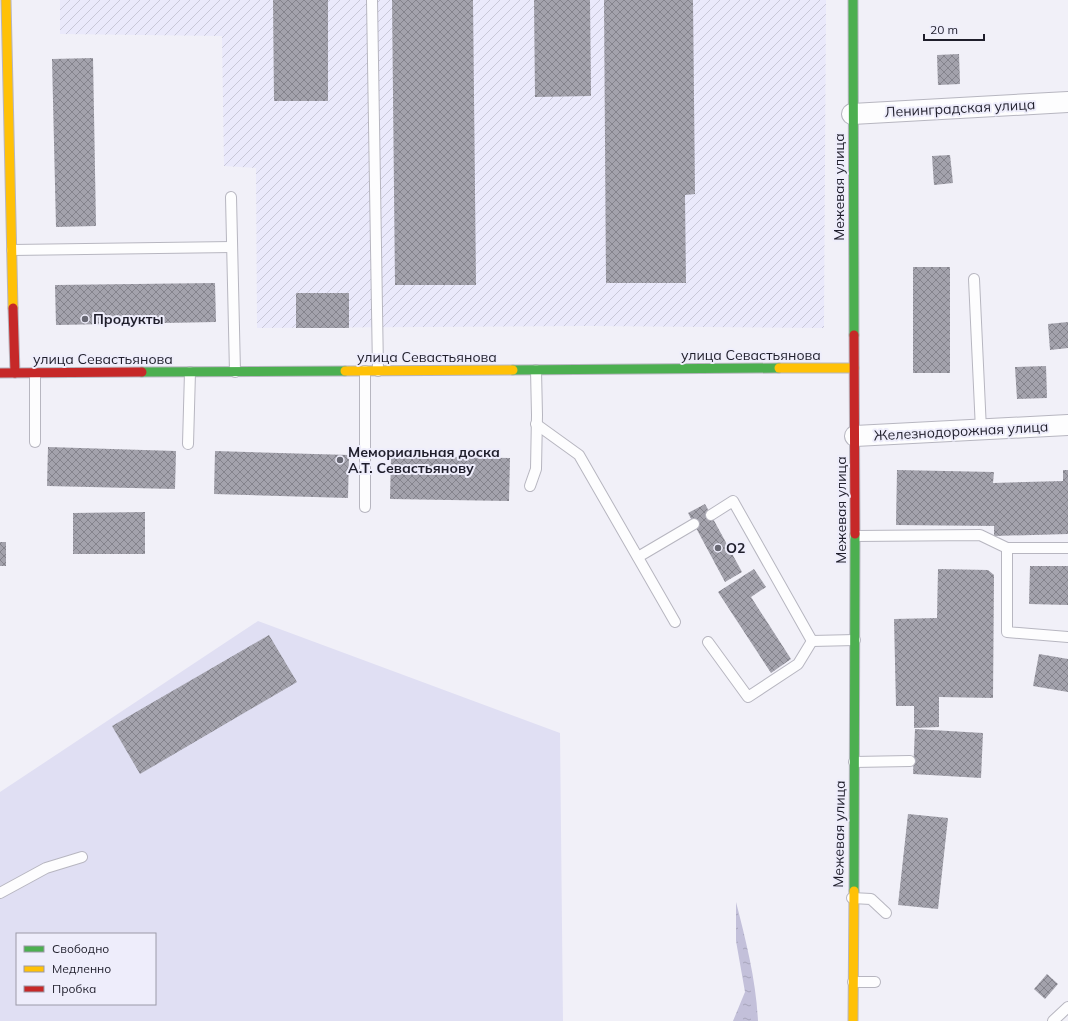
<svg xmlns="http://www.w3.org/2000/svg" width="1068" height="1021" viewBox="0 0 1068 1021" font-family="Mulish,sans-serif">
  <defs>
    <pattern id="industrial-furrows" width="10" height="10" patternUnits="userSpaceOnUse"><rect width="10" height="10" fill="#eae9fb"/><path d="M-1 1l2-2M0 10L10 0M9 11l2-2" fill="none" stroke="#c8c7d7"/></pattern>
    <pattern id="water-ripples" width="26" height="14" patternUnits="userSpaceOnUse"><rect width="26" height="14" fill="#c3c0da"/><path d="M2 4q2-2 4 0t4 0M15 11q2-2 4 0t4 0" fill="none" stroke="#a7a5bb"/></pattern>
    <pattern id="building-cross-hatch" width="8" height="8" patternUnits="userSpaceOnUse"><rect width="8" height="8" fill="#a3a2ac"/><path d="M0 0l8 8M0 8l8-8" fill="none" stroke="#84838c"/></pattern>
  </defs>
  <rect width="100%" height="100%" fill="#f1f0f8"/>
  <!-- industrial -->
  <polygon fill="url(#industrial-furrows)" points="60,0 826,0 824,328 589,326 257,328 256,168 224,166 222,36 60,34"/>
  <!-- green -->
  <path fill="#e0dff3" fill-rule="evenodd" d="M258,621L560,733L563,1021H0V792ZM17,934H155V1004H17Z"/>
  <!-- water -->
  <path fill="url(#water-ripples)" d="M736,902C746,941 756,980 758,1021H733L745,992L736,941Z"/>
  <!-- building -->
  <g fill="url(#building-cross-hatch)">
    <polygon points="273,0 328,0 328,101 274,101"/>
    <polygon points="392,0 473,0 476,285 395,285"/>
    <polygon points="534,0 590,0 591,96 535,97"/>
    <polygon points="604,0 693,0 695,194 685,195 686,283 606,283"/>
    <polygon points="959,54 960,84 938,85 937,55"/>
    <polygon points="93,58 96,226 56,227 52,59"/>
    <polygon points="950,155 953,183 934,185 932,156"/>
    <rect x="913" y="267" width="37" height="106"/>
    <polygon points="215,283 216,322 56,325 55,285"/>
    <rect x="296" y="293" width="53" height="35"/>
    <polygon points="1068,322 1068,348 1050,350 1048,324"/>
    <polygon points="1046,366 1047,398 1017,399 1015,367"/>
    <polygon points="48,447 176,451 175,489 47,486"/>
    <polygon points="215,451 349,455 348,498 214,494"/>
    <polygon points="391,456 510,458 509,501 390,499"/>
    <polygon points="897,470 994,472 993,483 1063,481 1063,470 1068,470 1068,534 994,536 994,526 896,525"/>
    <polygon points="705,504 742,572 725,582 688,513"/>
    <polygon points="145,512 145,554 73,554 73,513"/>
    <rect x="0" y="542" width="6" height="24"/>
    <polygon points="1030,566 1068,566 1068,605 1029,604"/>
    <polygon points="754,569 766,587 751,597 791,659 771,673 718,592"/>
    <polygon points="938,569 988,570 994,575 993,698 939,697 939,727 914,728 914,706 896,706 894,619 937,618"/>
    <polygon points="269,635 297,682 140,774 112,726"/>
    <polygon points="1039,654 1068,659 1068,692 1033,686"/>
    <polygon points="915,729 983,733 981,778 913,774"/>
    <polygon points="908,814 948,818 938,909 898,905"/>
    <polygon points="1047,974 1058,984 1045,999 1034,989"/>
  </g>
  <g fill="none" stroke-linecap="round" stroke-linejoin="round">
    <!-- lane casing -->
    <g stroke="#b7b6c0" stroke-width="12">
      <g id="lane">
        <polyline points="372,0 378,371"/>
        <polyline points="231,197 235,372"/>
        <polyline points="12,250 232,247"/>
        <polyline points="974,279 981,430"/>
        <polyline points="536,424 579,455 675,622"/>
        <polyline points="35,442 35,373"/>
        <polyline points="188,444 190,372"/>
        <polyline points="530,486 536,469 537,415 536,370"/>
        <polyline points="365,507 365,371"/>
        <polyline points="711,515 733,501 812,641 855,640"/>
        <polyline points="855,536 980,535 1007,548 1068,548"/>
        <polyline points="1007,548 1007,632 1068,637"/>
        <polyline points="638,557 694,524"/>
        <polyline points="708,642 748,697 798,664 812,641"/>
        <polyline points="854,762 910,761"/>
        <polyline points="0,893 46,868 82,857"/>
        <polyline points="852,898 871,899 886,913"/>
        <polyline points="853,982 875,982"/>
        <polyline points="1053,1021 1068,1007"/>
      </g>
    </g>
    <!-- street casing -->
    <g stroke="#b7b6c0" stroke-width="22">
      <g id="street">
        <polyline points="852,114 1068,102"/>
        <polyline points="855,436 1068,425"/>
      </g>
    </g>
    <!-- fast casing -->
    <g stroke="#b7b6c0" stroke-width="11">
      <g id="fast">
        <polyline points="853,0 854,335"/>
        <polyline points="513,370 779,368"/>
        <polyline points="142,372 345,371"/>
        <polyline points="854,891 855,534"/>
      </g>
    </g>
    <!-- slow casing -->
    <g stroke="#b7b6c0" stroke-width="11">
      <g id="slow">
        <polyline points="6,0 13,308"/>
        <polyline points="779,368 854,368"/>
        <polyline points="345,371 513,370"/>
        <polyline points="853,1021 854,891"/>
      </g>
    </g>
    <!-- jam casing -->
    <g stroke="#b7b6c0" stroke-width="11">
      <g id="jam">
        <polyline points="13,308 15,373"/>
        <polyline points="854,335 855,534"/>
        <polyline points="0,373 142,372"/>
      </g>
    </g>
    <!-- lane -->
    <use href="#lane" stroke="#fdfdfe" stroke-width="10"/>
    <!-- street -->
    <use href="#street" stroke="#fdfdfe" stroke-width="20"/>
    <!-- fast -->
    <use href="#fast" stroke="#4caf50" stroke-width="9"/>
    <!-- slow -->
    <use href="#slow" stroke="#ffc107" stroke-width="9"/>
    <!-- jam -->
    <use href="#jam" stroke="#c62828" stroke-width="9"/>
  </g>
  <!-- markers -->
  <g fill="#686873" stroke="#eeedfb" stroke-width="1.5">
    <circle cx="85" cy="319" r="4"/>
    <circle cx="340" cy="460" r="4"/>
    <circle cx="718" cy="548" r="4"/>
  </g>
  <g text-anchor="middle" stroke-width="4" stroke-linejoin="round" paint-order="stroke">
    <!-- street labels -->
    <g font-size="14" fill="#1f1e2b" stroke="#eeedfb">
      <text transform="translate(960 108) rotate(-3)" y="5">Ленинградская улица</text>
      <text transform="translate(839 187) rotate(-90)" y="5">Межевая улица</text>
      <text x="751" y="360">улица Севастьянова</text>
      <text x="427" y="362">улица Севастьянова</text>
      <text x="103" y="364">улица Севастьянова</text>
      <text transform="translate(961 431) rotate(-3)" y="5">Железнодорожная улица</text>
      <text transform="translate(841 510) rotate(-90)" y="5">Межевая улица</text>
      <text transform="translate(839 834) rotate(-89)" y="5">Межевая улица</text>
    </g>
    <!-- poi labels -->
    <g font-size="14" font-weight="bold" fill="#1f1e2b" stroke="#eeedfb" text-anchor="start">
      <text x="93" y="324">Продукты</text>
      <text x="348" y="457">Мемориальная доска<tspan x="348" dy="16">А.Т. Севастьянову</tspan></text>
      <text x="726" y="553">O2</text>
    </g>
  </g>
  <!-- legend -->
  <rect x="16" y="933" width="140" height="72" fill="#eeedfb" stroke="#9b9aa8"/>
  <rect x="24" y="946" width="20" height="6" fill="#4caf50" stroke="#9b9aa8"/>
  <text x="52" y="953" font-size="12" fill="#1f1e2b">Свободно</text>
  <rect x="24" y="966" width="20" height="6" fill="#ffc107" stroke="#9b9aa8"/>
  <text x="52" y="973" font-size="12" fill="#1f1e2b">Медленно</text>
  <rect x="24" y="986" width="20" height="6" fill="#c62828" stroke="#9b9aa8"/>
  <text x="52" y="993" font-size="12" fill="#1f1e2b">Пробка</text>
  <!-- scale -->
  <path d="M924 34v6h60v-6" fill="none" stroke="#1f1e2b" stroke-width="2"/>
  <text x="930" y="34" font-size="12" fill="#1f1e2b" stroke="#eeedfb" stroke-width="3" paint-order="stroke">20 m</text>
</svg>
